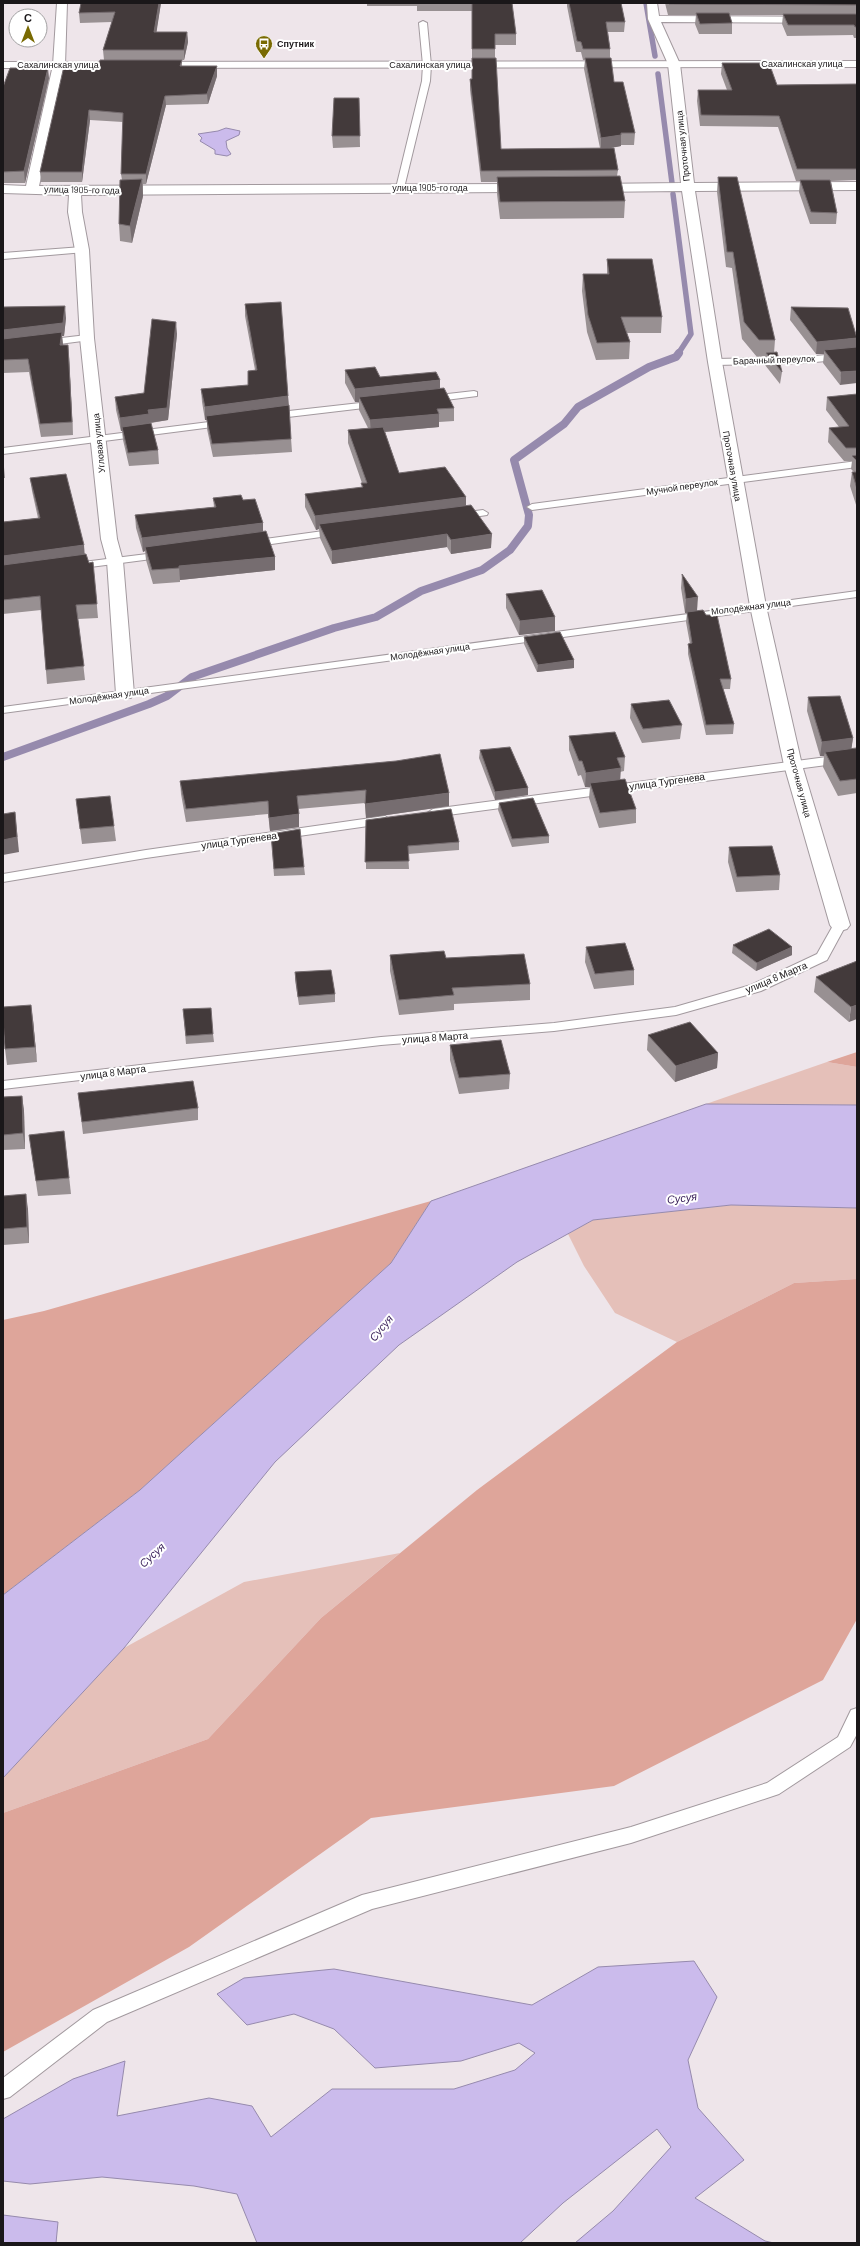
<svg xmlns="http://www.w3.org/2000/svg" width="860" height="2246" viewBox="0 0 860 2246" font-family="Barlow,sans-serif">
  <rect width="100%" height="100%" fill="#eee5ea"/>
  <!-- green -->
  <g fill="#e5c0b9">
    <polygon points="827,1062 857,1067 857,1105 706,1104"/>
    <polygon points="731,1205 857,1208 857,1279 794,1283 677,1342 615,1313 584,1266 568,1234 593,1220"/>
    <polygon points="400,1553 321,1618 208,1739 3,1813 3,1778 124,1648 244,1582"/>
  </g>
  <!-- forest -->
  <g fill="#dea59a">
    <polygon points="857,1052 857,1067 827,1062"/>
    <polygon points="431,1201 391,1263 140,1490 3,1595 3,1320 44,1311"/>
    <polygon points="857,1279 857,1619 823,1680 614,1786 371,1818 189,1947 3,2052 3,1813 208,1739 321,1618 477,1490 677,1342 794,1283"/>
  </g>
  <!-- water -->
  <g fill="#cbbbec" stroke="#968aad">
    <polygon points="226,128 240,131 239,135 226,141 227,148 231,154 227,156 215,154 215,150 200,141 202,138 198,134 218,131"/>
    <polygon points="706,1104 857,1105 857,1208 731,1205 593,1220 517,1262 399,1345 275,1462 124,1648 3,1778 3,1595 140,1490 391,1263 431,1201"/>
    <polygon points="694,1961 717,1997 688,2060 698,2108 744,2160 695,2198 765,2241 774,2243 575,2243 613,2211 671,2147 657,2129 563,2203 520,2243 257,2243 237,2194 194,2186 102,2177 30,2184 3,2181 3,2119 73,2079 125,2061 117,2116 209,2098 252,2106 271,2137 332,2089 454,2089 515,2070 535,2053 519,2043 461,2061 375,2068 334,2029 294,2014 247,2025 217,1994 244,1978 334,1969 532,2005 598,1967"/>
    <polygon points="3,2215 58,2222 56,2243 3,2243"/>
  </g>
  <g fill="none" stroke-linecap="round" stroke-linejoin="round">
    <!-- stream-far1 -->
    <g stroke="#968aad" stroke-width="5.5">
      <polyline points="646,3 655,56"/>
      <polyline points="658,74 672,183"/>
      <polyline points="673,194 691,334 678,354"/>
    </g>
    <!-- stream -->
    <polyline stroke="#968aad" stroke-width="8" points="3,757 149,704 167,696 192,677 334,628 376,617 421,591 482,570 510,550 528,526 529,515 514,460 564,424 578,407 649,367 676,357 679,353"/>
    <!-- service casing -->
    <g stroke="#a2999e" stroke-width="2">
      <g id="service">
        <polygon points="423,21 427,23 431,65 430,81 404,188 400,190 396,188 422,81 423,65 419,23"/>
        <polygon points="82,247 86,250 85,252 3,259 3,253"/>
        <polygon points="87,335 92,338 90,340 44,346 39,343 44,340"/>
        <polygon points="857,352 857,358 805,363 715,365 710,362 715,359 805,357"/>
        <polygon points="474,391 477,392 477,396 430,402 425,399 430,396"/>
        <polygon points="378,401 381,402 381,406 271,419 266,416 271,413"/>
        <polygon points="225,420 230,423 228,425 3,454 3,448"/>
        <polygon points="857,461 857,467 532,510 527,507 532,504"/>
        <polygon points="483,510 488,513 487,515 460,519 455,516 460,513"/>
        <polygon points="338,529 342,530 342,534 251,547 246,544 251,541"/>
        <polygon points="163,552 167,553 167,557 75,569 70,566 75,563"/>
        <polygon points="857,591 857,597 3,713 3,707"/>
        <polygon points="857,753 857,761 433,817 427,813 433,809"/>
        <polygon points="385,816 391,820 389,823 146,858 3,882 3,874 146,850"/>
        <polygon points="840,921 846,925 827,960 761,991 676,1015 554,1031 381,1045 3,1089 3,1081 381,1037 554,1023 675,1007 751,985 817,954 835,922"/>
        <polygon points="857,1708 857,1734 850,1747 779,1794 631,1843 372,1909 107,2022 10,2097 3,2099 3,2078 93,2010 362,1895 631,1827 767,1783 838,1737 851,1710"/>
      </g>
    </g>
    <!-- minor casing -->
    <g stroke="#a2999e" stroke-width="2">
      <g id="minor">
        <polygon points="57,3 67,3 65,65 39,186 528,184 534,188 528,192 81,195 82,212 89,250 94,338 117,539 123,561 134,694 131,698 119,698 116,694 107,561 101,539 80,338 75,250 68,212 69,195 3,193 3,185 26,186 53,65"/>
        <polygon points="647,3 657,3 659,16 857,17 857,23 661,22 680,64 694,183 857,182 857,190 695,191 722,362 766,606 802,765 850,925 847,929 840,931 833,929 830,925 784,765 750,606 708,362 682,191 592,192 586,188 592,184 681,183 668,64 648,19"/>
      </g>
    </g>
    <!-- primary casing -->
    <g stroke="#a2999e" stroke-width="2">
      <polygon id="primary" points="857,61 857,67 3,68 3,62"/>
    </g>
    <!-- service -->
    <use href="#service" fill="#fff" fill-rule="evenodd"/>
    <!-- minor -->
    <use href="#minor" fill="#fff" fill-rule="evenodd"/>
    <!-- primary -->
    <use href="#primary" fill="#fff" fill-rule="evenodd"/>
  </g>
  <!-- wall -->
  <g fill="#989092">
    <polygon points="81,3 161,3 156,32 187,32 188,42 184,60 182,60 182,66 217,66 217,76 208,104 166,105 146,184 143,184 143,196 132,243 120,241 119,224 122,180 121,174 123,122 90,120 82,182 41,182 40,172 98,67 104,60 103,50 112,22 80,23 79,13"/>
    <polygon points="367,3 512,3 516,34 516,45 495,45 495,58 501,149 600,148 584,69 585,60 583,60 581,52 576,52 567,6 567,3 621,3 625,22 624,32 608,32 610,49 610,58 614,82 635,133 634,145 621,145 621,146 608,148 618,170 617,176 625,201 624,218 500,219 497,194 497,182 481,182 470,90 470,79 472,79 472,11 417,11 417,6 367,6"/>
    <polygon points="665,3 857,3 857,38 854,38 853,35 787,36 782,24 783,15 729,15 732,23 732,34 699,34 695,24 696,15 668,15"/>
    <polygon points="722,63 777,85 857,84 857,180 831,181 837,213 836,224 810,224 799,192 800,181 796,181 778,127 700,126 697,101 698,90 727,90 721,74"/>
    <polygon points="49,78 25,183 3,183 3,87"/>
    <polygon points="359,98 360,147 333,148 332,136"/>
    <polygon points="718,177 775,340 774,353 782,372 780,384 765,365 765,356 757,357 742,339 732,268 726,267 717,192"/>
    <polygon points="607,259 662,317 661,333 627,333 630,342 629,359 596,360 587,332 582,291 583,274 607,274"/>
    <polygon points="245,304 288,396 292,452 213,457 207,429 207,420 205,420 202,402 201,389 248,385 255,370 245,316"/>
    <polygon points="3,307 66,318 64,336 62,336 63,345 69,357 73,435 41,437 29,372 3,373"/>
    <polygon points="791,307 848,308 840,385 823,363 824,354 816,354 790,320"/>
    <polygon points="177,334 168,420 151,423 158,450 159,464 129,466 123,440 122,431 121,431 116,410 115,397 144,393"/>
    <polygon points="345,370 440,389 454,408 454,421 439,422 439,427 385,432 399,473 466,497 466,506 491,548 451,554 447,547 332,564 320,538 319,529 316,530 305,507 305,494 362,488 361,483 362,483 348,443 348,430 368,428 359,410 359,402 355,402 345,383"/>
    <polygon points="857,394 857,508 850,486 852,472 854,472 851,469 852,461 844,461 828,442 829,428 839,427 826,410 827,397"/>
    <polygon points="3,457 5,478 3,478"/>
    <polygon points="30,478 85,554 89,563 93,562 98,618 78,619 85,680 47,684 41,610 3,614 3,522 38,518 32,491"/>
    <polygon points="213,498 243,500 263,532 275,570 180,580 180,582 153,584 146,560 145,551 143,552 136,528 135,515 214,507"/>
    <polygon points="682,574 697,611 731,679 730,689 723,689 734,724 733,734 706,735 688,654 688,644 690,644 686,622 687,613 685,613 681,588"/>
    <polygon points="506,594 555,617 555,631 519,635 506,608"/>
    <polygon points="524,637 574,668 537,672 524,644"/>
    <polygon points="808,697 853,738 851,749 857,751 857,793 838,796 823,767 824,756 820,756 807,711"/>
    <polygon points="631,704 682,725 680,739 642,743 630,718"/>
    <polygon points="569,736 625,757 624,771 620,772 620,779 636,809 636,823 599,828 589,798 590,787 585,787 581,775 578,776 569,750"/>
    <polygon points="480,750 528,788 528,795 495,800 479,758"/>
    <polygon points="396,761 449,806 366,818 365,803 298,809 299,827 270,831 268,814 186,822 181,794 180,781"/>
    <polygon points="76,799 114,826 116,841 82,844"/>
    <polygon points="499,803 549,836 549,843 512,847 498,810"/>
    <polygon points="366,820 459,842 459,850 408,854 409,869 366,869"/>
    <polygon points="271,834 304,867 305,875 274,876"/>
    <polygon points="729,847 780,875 779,890 736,892 728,862"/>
    <polygon points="733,945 792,947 792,955 756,971 732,953"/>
    <polygon points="586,947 634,970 634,985 594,989 585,962"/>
    <polygon points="390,955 446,958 530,984 530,1000 454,1004 454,1010 399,1015 390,971"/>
    <polygon points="857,961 849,1022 814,992 816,977"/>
    <polygon points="295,972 335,994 335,1002 299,1005 295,980"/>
    <polygon points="183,1009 213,1034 214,1042 186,1044"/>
    <polygon points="33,1020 37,1062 7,1065 5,1049"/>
    <polygon points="648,1035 718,1053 717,1068 675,1082 647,1050"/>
    <polygon points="450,1045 510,1074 509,1089 459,1094 450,1060"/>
    <polygon points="78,1093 198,1108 198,1120 83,1134"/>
    <polygon points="22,1096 24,1111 25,1149 3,1150 3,1097"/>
    <polygon points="64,1131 71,1194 38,1196 29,1135"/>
    <polygon points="3,1196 28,1209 29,1243 3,1245"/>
  </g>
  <!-- shaded-wall -->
  <g fill="#766d70">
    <polygon points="159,3 161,3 155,42 154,32"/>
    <polygon points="187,32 188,42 184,60 184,50"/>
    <polygon points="217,66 217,76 208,104 207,94"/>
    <polygon points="48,68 49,78 25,183 24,171"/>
    <polygon points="165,96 166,105 146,184 146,174"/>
    <polygon points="89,110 90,120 82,182 82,172"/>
    <polygon points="621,135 621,146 601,150 601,138"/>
    <polygon points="142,179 143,196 132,243 130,226"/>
    <polygon points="65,306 66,318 64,336 62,336 63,345 62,358 60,345 3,342 3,330"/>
    <polygon points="176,322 177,334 168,420 122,427 122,431 121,431 120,418 148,410"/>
    <polygon points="857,338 856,351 824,350 824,354 816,354 817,342"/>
    <polygon points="68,345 69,357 73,435 72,422"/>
    <polygon points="857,371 857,383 840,385 841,372"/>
    <polygon points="440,380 440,393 359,397 359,402 355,402 355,389"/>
    <polygon points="288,396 289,409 206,416 207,420 205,420 205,407"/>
    <polygon points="439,414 439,427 371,433 370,420"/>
    <polygon points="466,497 466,511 319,524 319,529 316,530 315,516"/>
    <polygon points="263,523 263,536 145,547 145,551 143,552 142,538"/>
    <polygon points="447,534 447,547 332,564 332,551"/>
    <polygon points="492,534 491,548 451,554 451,540"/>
    <polygon points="84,545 85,559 3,569 3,556"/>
    <polygon points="275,557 275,570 180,580 179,566"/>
    <polygon points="698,597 697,611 685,613 686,599"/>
    <polygon points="555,617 555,631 519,635 520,621"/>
    <polygon points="574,660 574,668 537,672 538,665"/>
    <polygon points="853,738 851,752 825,752 824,756 820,756 822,742"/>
    <polygon points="621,768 620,783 590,783 590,787 585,787 586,773"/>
    <polygon points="528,788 528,795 495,800 495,792"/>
    <polygon points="449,793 449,806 366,818 365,804"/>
    <polygon points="15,812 19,852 3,855 3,840"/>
    <polygon points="299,814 299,827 270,831 269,818"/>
    <polygon points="792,947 792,955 756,971 757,963"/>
    <polygon points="31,1005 33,1020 37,1062 35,1047"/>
    <polygon points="857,1005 857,1019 849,1022 851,1007"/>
    <polygon points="718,1053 717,1068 675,1082 676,1066"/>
    <polygon points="22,1096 24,1111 25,1149 23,1133"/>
    <polygon points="26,1194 28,1209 29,1243 27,1227"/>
  </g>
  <!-- building -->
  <g fill="#433a3b" stroke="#766d70">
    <polygon points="81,3 159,3 154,32 187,32 184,50 103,50 115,12 79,13"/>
    <polygon points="472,3 512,3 516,34 495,34 495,49 472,49"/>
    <polygon points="569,3 621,3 625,22 606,22 610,49 583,49 581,42 577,41"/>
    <polygon points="669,3 857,3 857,5 669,4"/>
    <polygon points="696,13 729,13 732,23 700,24"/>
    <polygon points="783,14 857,14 857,27 855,27 854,25 788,25"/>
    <polygon points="472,58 496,58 501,149 614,148 618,170 481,171 470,79 472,79"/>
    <polygon points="585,58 611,58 614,82 623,82 635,133 621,133 621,135 601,138"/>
    <polygon points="100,60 182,60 180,66 217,66 207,94 165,96 146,174 121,174 123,113 89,110 82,172 40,172 64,66 98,67"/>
    <polygon points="722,63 769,63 777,85 857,84 857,169 797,169 779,116 701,115 698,90 732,90"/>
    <polygon points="10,68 48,68 24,171 3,172 3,87"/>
    <polygon points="334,98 359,98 360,136 332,136"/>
    <polygon points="620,176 625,201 500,202 497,177"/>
    <polygon points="718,177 737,177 775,340 759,340 744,322 733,252 727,252"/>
    <polygon points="142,179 130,226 119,224 120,180"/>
    <polygon points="800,180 830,180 837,213 811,212"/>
    <polygon points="607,259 652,259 662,317 621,317 630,342 597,343 588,315 583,274 609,274"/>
    <polygon points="281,302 288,396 205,407 201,389 248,385 248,371 257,370 245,304"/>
    <polygon points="65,306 63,323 3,330 3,307"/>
    <polygon points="791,307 848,308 857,338 817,342"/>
    <polygon points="152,319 176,322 167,408 148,410 149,414 120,418 115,397 144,393"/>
    <polygon points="62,332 60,345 68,345 72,422 40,424 28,359 3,360 3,339"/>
    <polygon points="857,347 857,371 841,372 824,350"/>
    <polygon points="777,352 782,372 766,353"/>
    <polygon points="375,367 380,377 436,372 440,380 355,389 345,370"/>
    <polygon points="444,388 454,408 437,409 439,414 370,420 359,397"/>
    <polygon points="857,394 857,448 846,448 829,428 849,426 827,397"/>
    <polygon points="289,405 291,439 212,444 206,416"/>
    <polygon points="151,423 158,450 128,453 122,427"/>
    <polygon points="383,427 399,473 445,467 466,497 315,516 305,494 363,487 361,483 367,483 348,430"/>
    <polygon points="857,455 857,461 852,456"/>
    <polygon points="852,472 857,472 857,489"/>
    <polygon points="66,474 84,545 3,556 3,522 40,518 30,478"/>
    <polygon points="241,495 243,500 255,499 263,523 142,538 135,515 216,507 213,498"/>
    <polygon points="471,505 492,534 451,540 447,534 332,551 319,524"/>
    <polygon points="266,531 275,557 179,566 179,568 152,570 145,547"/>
    <polygon points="86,554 89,563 93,562 97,604 76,605 84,666 46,670 40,596 3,600 3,565"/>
    <polygon points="682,574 698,597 686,599"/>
    <polygon points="542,590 555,617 520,621 506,594"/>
    <polygon points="703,610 706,615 717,615 731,679 720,679 734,724 706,725 688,644 692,643 687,612"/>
    <polygon points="560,632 574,660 538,665 524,637"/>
    <polygon points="840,696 853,738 822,742 808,697"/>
    <polygon points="669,700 682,725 643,729 631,704"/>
    <polygon points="615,732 625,757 617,758 621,768 586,773 582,761 579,761 569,736"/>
    <polygon points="510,747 528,788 495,792 480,750"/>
    <polygon points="856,748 857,751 857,779 840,781 825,752"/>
    <polygon points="440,754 449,793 365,804 366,790 297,796 299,814 269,818 268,801 186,809 180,781 396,761"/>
    <polygon points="625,779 636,809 600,813 590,783"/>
    <polygon points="110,796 114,826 80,829 76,799"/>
    <polygon points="533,798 549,836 512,839 499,803"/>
    <polygon points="451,809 459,842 408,846 409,861 365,862 366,820"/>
    <polygon points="15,812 17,837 3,840 3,814"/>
    <polygon points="300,829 304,867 274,869 271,834"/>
    <polygon points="772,846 780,875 737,877 729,847"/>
    <polygon points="769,929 792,947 757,963 733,945"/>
    <polygon points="625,943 634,970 595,974 586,947"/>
    <polygon points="444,951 446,958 524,954 530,984 452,988 454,995 399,1000 390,955"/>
    <polygon points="857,961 857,1005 851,1007 816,977"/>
    <polygon points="331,970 335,994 298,997 295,972"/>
    <polygon points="31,1005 35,1047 5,1049 3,1020 3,1007"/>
    <polygon points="211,1008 213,1034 186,1036 183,1009"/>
    <polygon points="690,1022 718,1053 676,1066 648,1035"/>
    <polygon points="501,1040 510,1074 459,1078 450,1045"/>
    <polygon points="193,1081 198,1108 82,1122 78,1093"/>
    <polygon points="22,1096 23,1133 3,1135 3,1097"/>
    <polygon points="64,1131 69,1178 36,1181 29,1135"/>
    <polygon points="26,1194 27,1227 3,1229 3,1196"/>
  </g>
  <!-- icons -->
  <defs>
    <g id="bus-pin" transform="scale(0.9)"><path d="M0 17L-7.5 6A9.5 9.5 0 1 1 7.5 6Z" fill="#796a02" stroke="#fff"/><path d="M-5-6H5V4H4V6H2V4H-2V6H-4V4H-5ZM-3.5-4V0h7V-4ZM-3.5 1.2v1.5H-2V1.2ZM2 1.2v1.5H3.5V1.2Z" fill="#fff"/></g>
  </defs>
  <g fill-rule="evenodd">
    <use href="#bus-pin" x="264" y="44"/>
  </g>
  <g text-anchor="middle" stroke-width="4" stroke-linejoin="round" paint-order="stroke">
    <!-- far-poi labels -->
    <g font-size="9" font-weight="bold" fill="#1a1719" stroke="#fff" text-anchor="start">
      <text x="277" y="47">Спутник</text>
    </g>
    <!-- far-street labels -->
    <g font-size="9" fill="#1a1719" stroke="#fff">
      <text x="802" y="67">Сахалинская улица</text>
      <text x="58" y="68">Сахалинская улица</text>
      <text x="430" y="68">Сахалинская улица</text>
      <text transform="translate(683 146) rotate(-96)" y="3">Проточная улица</text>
      <text x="430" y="191">улица 1905-го года</text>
      <text transform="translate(82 190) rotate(1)" y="3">улица 1905-го года</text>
      <text transform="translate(774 360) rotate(-2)" y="3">Барачный переулок</text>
      <text transform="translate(99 443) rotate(-96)" y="3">Угловая улица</text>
      <text transform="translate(732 466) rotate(80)" y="3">Проточная улица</text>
      <text transform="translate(682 487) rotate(-8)" y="3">Мучной переулок</text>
      <text transform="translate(751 607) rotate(-7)" y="3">Молодёжная улица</text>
      <text transform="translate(430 652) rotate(-8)" y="3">Молодёжная улица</text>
      <text transform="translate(109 696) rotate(-8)" y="3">Молодёжная улица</text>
      <text transform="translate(799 783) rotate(75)" y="3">Проточная улица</text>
    </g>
    <!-- street labels -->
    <g font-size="10" fill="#1a1719" stroke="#fff">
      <text transform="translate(667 781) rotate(-8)" y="4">улица Тургенева</text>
      <text transform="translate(239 840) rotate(-8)" y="4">улица Тургенева</text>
      <text transform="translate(776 977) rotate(-23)" y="4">улица 8 Марта</text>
      <text transform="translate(435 1037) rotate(-4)" y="4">улица 8 Марта</text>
      <text transform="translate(113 1072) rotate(-7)" y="4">улица 8 Марта</text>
    </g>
    <!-- water labels -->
    <g font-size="11" font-style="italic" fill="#371e58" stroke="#fff">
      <text transform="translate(682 1198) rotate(-7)" y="4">Сусуя</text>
      <text transform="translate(381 1328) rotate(-51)" y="4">Сусуя</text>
      <text transform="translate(152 1555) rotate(-43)" y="4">Сусуя</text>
    </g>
  </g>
  <!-- border -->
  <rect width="860" height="2246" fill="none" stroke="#1a1719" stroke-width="8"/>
  <!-- north arrow -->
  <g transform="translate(28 28)"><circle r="19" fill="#ffffff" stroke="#a3a2a3"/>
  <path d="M0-3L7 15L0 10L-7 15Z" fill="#796a02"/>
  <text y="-6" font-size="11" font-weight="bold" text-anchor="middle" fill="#1a1719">С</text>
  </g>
</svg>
